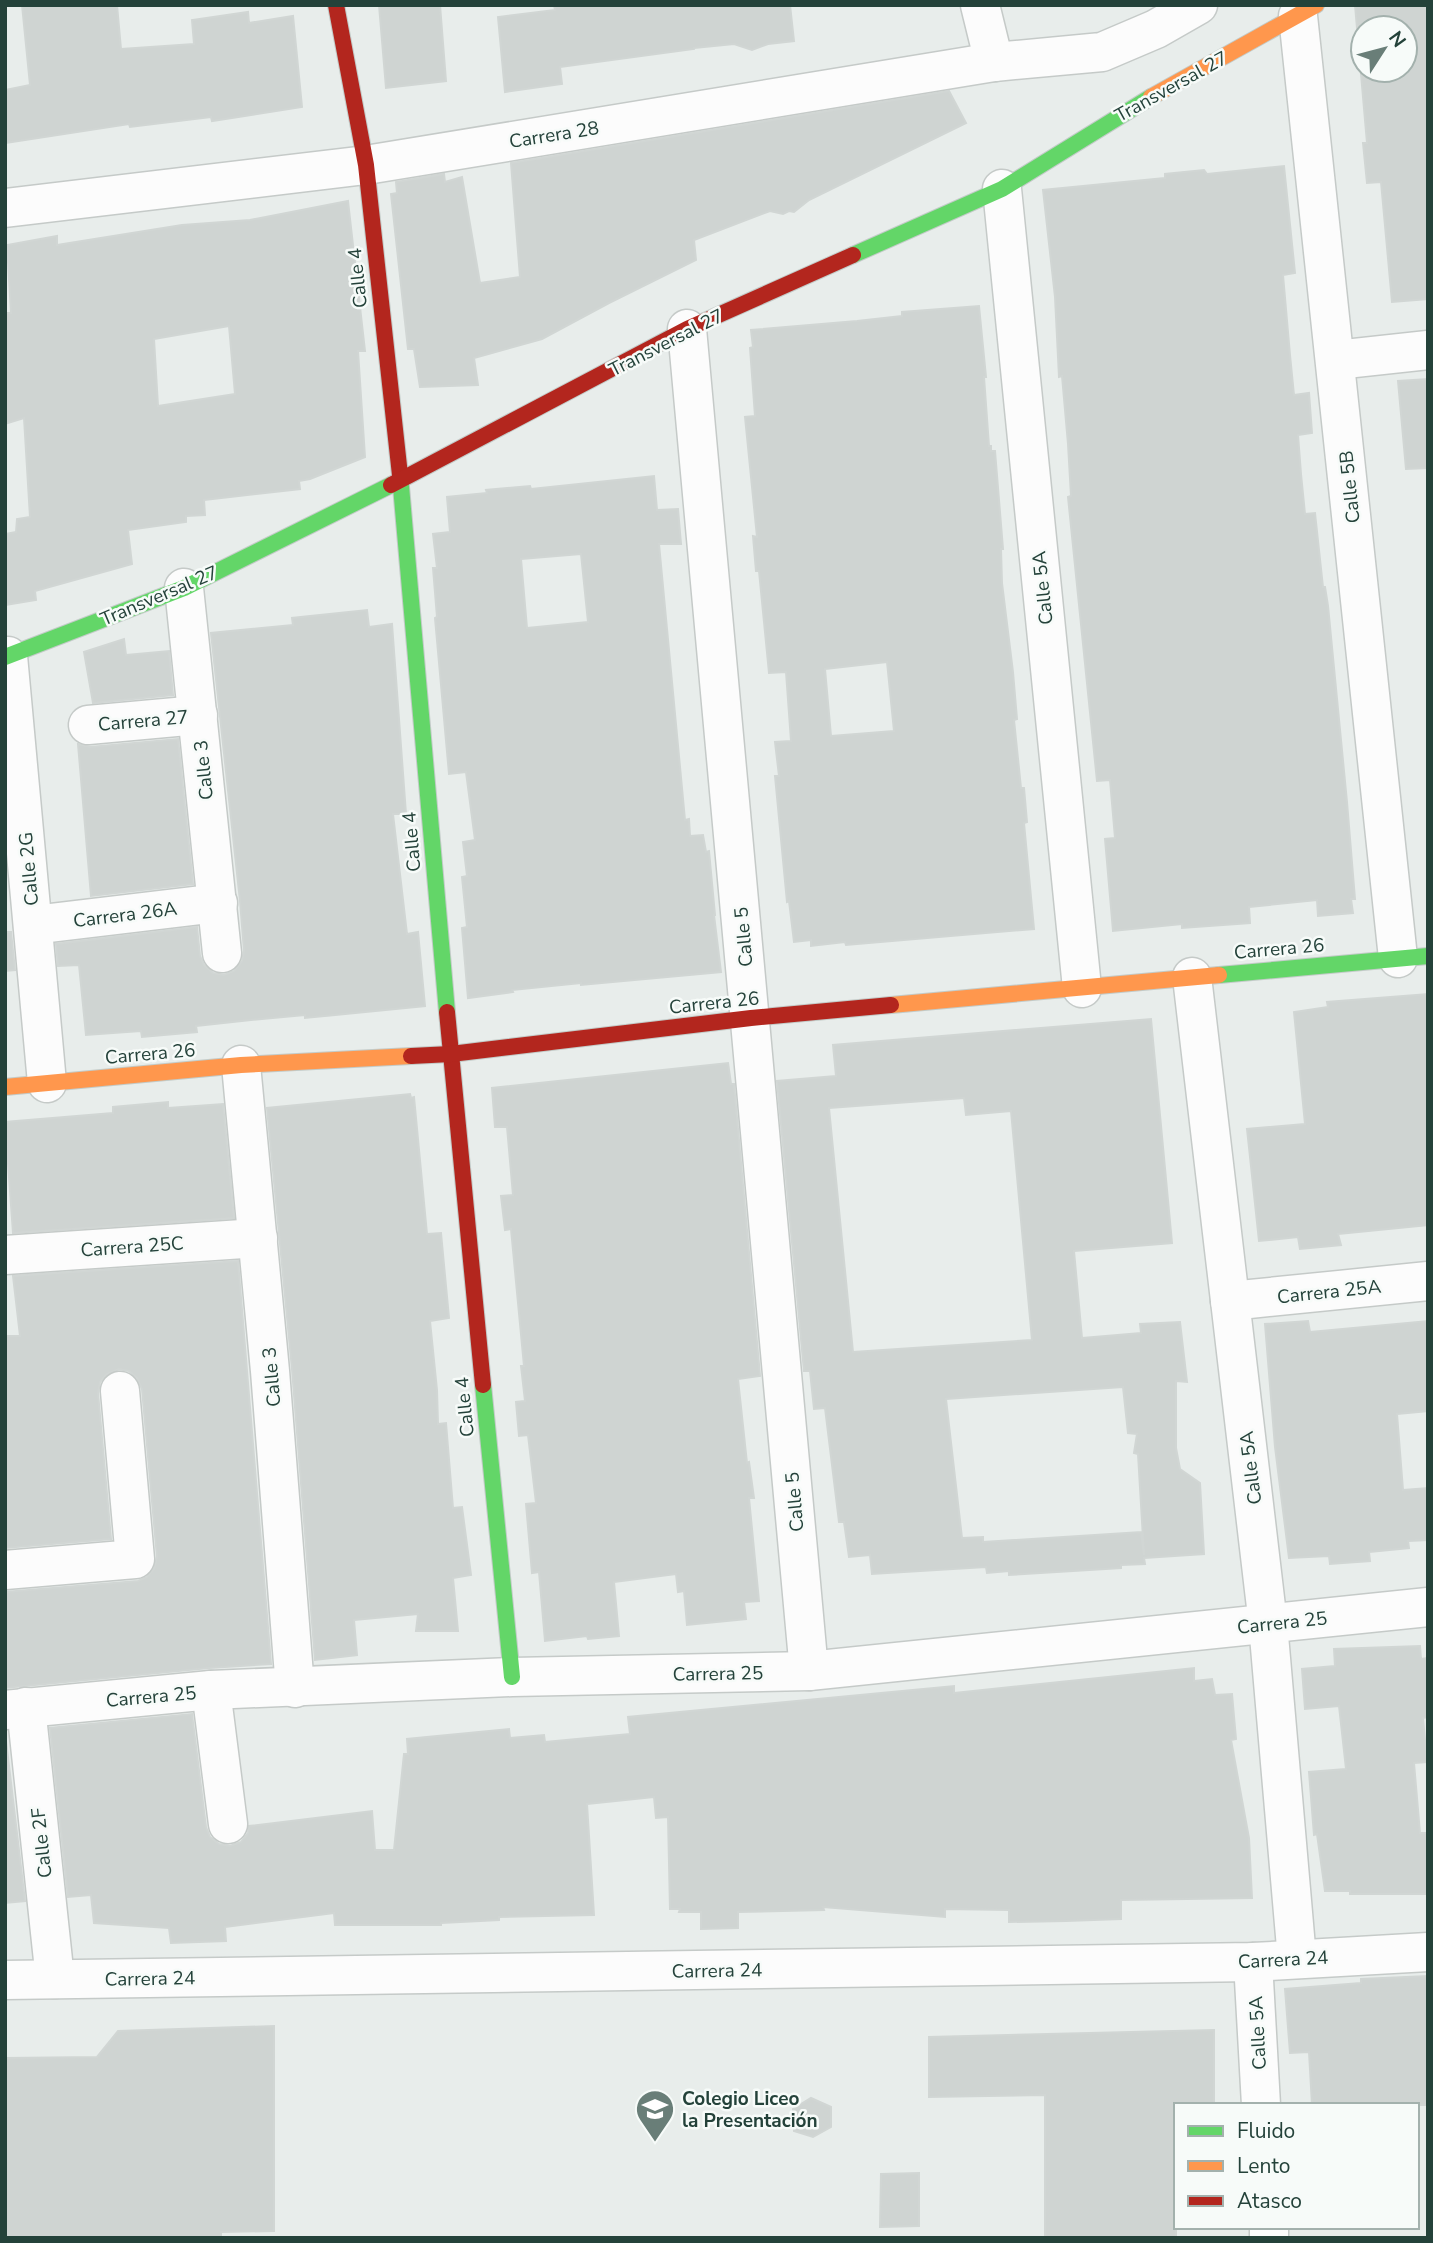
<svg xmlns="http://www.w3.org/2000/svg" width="1433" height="2243" viewBox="0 0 1433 2243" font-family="'Nunito Sans',sans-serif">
  <rect width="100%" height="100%" fill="#e8edeb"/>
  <!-- building -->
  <g fill="#cfd4d2" stroke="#d1d6d4" stroke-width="2" fill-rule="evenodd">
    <polygon points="22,5 117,5 121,49 194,44 192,20 248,12 249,23 293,16 302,107 212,121 211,117 130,127 129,124 5,143 5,90 30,85"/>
    <polygon points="379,5 440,5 446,81 386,88"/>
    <polygon points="554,5 790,5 794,41 768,44 752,50 734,44 694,48 694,49 560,67 562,84 505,92 498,17 555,10"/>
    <path d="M1355,5H1428V299L1392,302L1381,182L1367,183L1363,143H1367ZM1363,28H1405V70H1363Z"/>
    <polygon points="949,91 966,123 809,200 794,212 789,211 783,214 770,211 694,240 696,260 609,303 542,339 474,358 478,385 420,387 414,349 408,349 391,194 397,193 396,182 444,174 445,182 462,177 480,283 520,277 511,163"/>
    <polygon points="1284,166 1295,273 1283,275 1290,355 1294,395 1309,393 1312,433 1298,435 1301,474 1305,514 1315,513 1323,587 1325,587 1328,606 1347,802 1355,899 1351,899 1353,913 1318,916 1317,900 1249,907 1250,923 1182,928 1182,924 1113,931 1105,839 1115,838 1110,780 1097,781 1068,497 1071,496 1068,444 1062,376 1059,377 1055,297 1043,190 1165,178 1165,174 1204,170 1207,174"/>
    <path d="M348,201L365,351H358L365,457L310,479L299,481L300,489L204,500L205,515L186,516V522L128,530L132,564L35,591L36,600L5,605V534L16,532L17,519L30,517L24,418L5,424V313H11L7,245L57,236V245L182,225L250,220ZM229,326L235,394L158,406L154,339Z"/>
    <path d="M979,306L986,377H984L989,446H991V451H995L1003,549H1001L1002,583L1013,672L1017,719L1014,720L1021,788H1024L1027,822L1024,823L1034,929L846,945L845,942L811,946V940L794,942L789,901L787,902L775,776H779L775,742L791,741L786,672L769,673L759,571H756L753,536L757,537L745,417L755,416L750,348L753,347L751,330L857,321L902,316V312ZM887,662L894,731L831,736L825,669Z"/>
    <polygon points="1428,379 1428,468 1406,469 1398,381"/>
    <path d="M654,476L657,510L678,509L681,544H659L685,820L689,819L690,836L703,835L706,852L709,851L715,915H714L721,972L581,985V983L512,990L513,992L468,998L462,928L467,927L462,877L467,876L463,842L475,840L466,772L449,774L435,618L437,617L433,568H437L433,534L450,532L447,497L487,493L486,490L530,486L531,489ZM581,554L588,622L527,628L521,559Z"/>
    <polygon points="367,610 369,627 392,624 406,814 393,814 407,934 418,932 425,1006 305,1018 305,1015 251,1020 196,1026 197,1032 142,1037 141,1031 86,1035 79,965 58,966 56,944 197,927 200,956 204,965 213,973 224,975 234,971 242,961 244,951 240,901 211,633 293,625 292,618"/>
    <polygon points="124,639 126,655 169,651 173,695 93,703 84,652"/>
    <polygon points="178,739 193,884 91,896 78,744 90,747"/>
    <polygon points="5,932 11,932 15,970 5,971"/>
    <polygon points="1428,994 1428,1225 1338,1234 1341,1245 1300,1249 1298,1237 1259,1241 1247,1129 1305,1124 1294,1012 1328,1007 1327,1002"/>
    <path d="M1151,1019L1172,1243L1074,1251L1082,1338L1141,1333L1140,1324L1180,1322L1187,1382L1176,1381V1448L1180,1469L1200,1483L1204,1554L1144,1558L1145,1564L1121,1565V1568L1009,1575V1571L987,1573L986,1567L872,1574L870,1555L849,1557L844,1522H839L825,1408L814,1409L810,1371H804L777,1081L836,1076L833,1045ZM964,1098L966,1115L1011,1111L1032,1340L853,1352L829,1108ZM1123,1387L1128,1433L1137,1434L1134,1453L1138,1454L1144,1555L1141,1532L983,1542V1537L962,1538L946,1399Z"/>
    <polygon points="728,1063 731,1084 734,1084 760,1376 738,1379 747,1463 749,1462 754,1498 749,1498 759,1601 744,1602 746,1619 687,1625 684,1591 678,1592 676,1574 614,1582 619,1636 588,1639 587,1636 545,1641 539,1572 532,1573 526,1504 536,1503 528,1435 519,1436 516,1402 525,1401 521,1366 524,1366 511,1229 505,1230 501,1196 513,1195 507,1127 495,1127 492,1088"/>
    <polygon points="410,1094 411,1098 414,1097 427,1234 441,1233 449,1318 430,1321 437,1390 438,1424 446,1423 453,1508 462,1507 471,1575 453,1578 458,1631 416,1631 418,1614 354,1620 357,1655 315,1660 292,1369 267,1108"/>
    <polygon points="168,1102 168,1108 223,1104 234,1218 13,1233 5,1122 113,1113 113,1107"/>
    <polygon points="238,1261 271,1664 209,1668 5,1688 5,1592 138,1581 147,1577 154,1569 157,1557 142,1389 137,1378 129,1371 119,1369 107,1374 100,1382 98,1393 111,1539 5,1548 5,1336 20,1336 13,1276"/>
    <polygon points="1308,1321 1310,1332 1428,1321 1428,1411 1397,1414 1403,1490 1428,1488 1428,1540 1408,1541 1409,1548 1369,1552 1370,1561 1330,1564 1329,1556 1289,1558 1275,1447 1265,1324"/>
    <polygon points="1420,1646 1421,1659 1428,1658 1428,1717 1423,1718 1427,1762 1414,1763 1420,1833 1428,1833 1428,1894 1350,1894 1350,1891 1325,1891 1317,1834 1314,1835 1309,1772 1346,1769 1339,1706 1305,1709 1302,1669 1335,1666 1334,1649"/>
    <polygon points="1194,1668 1194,1681 1212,1679 1215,1695 1232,1694 1236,1739 1231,1740 1249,1838 1252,1898 1121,1900 1121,1919 1066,1921 1009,1922 1009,1910 945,1909 945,1917 823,1907 824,1910 738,1912 738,1928 701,1929 701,1912 679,1912 680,1909 670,1909 668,1817 656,1818 654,1797 587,1804 594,1915 499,1917 499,1920 441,1923 441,1925 335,1925 334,1913 225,1927 226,1941 171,1943 169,1928 94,1923 91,1895 68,1897 50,1728 192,1714 206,1827 210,1837 219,1844 230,1846 241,1842 248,1833 249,1826 372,1811 375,1850 394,1850 404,1754 408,1754 407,1739 509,1729 510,1738 544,1735 545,1742 630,1734 628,1717 954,1686 954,1693"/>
    <polygon points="5,1732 25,1901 5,1903"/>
    <polygon points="1428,1976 1428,2105 1312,2105 1309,2052 1290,2053 1285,1989 1361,1983 1361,1979"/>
    <polygon points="274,2026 274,2231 221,2232 221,2238 5,2238 5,2058 97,2057 118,2031"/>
    <polygon points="1214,2030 1214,2105 1176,2105 1176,2238 1045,2238 1045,2095 929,2097 929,2037"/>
    <polygon points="811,2098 831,2107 831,2127 813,2137 794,2131 793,2109"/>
    <polygon points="919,2173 919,2226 880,2227 881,2174"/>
  </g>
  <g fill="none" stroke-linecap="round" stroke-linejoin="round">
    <!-- street casing -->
    <g stroke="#c5cac8" stroke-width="41">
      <g id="street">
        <polyline points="980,5 994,62"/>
        <polyline points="1298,16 1398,958"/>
        <polyline points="1002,189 1082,988"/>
        <polyline points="5,208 366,165 994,62 1102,52 1156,29 1198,5"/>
        <polyline points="687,329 809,1671"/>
        <polyline points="1336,360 1428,350"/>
        <polyline points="184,588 222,953"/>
        <polyline points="8,656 47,1083"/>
        <polyline points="88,725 198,715"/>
        <polyline points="33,925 218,903"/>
        <polyline points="1192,977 1268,1624 1297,1959"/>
        <polyline points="241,1065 270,1371 295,1688"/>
        <polyline points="5,1255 258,1238"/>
        <polyline points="1230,1301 1428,1281"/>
        <polyline points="5,1570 135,1559 120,1391"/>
        <polyline points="211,1690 228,1824"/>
        <polyline points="26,1707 55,1979"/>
        <polyline points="5,1710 211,1690 512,1677 809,1671 1428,1607"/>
        <polyline points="1253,1962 1261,2105"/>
        <polyline points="5,1980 1253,1962 1428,1952"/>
        <polyline points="1269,2227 1269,2238"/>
      </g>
    </g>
    <!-- fast casing -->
    <g stroke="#c3cbc8" stroke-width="18">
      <g id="fast">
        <polyline points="853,255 1002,189 1151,97"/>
        <polyline points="400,475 447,1012"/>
        <polyline points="5,657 184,588 391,485"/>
        <polyline points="1219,975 1428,956"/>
        <polyline points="483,1385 512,1677"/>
      </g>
    </g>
    <!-- slow casing -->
    <g stroke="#c3cbc8" stroke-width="18">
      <g id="slow">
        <polyline points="1151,97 1316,5"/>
        <polyline points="891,1005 1219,975"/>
        <polyline points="5,1087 241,1065 411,1056"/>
      </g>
    </g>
    <!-- jam casing -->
    <g stroke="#c3cbc8" stroke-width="18">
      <g id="jam">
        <polyline points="336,5 366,165 400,475"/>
        <polyline points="391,485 687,329 853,255"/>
        <polyline points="447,1012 483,1385"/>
        <polyline points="411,1056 451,1054 751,1018 891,1005"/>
      </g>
    </g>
    <!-- street -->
    <use href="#street" stroke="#fcfcfc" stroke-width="38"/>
    <!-- fast -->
    <use href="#fast" stroke="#63d668" stroke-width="16"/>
    <!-- slow -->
    <use href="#slow" stroke="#ff974d" stroke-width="16"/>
    <!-- jam -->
    <use href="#jam" stroke="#b3261e" stroke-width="16"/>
  </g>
  <!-- icons -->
  <defs>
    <g id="school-pin" transform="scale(2.0125)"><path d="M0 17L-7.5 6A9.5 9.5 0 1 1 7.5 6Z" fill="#697e78" stroke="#f7fbf9"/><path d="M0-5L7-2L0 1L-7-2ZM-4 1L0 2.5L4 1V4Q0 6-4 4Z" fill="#fff"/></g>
  </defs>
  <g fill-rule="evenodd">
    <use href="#school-pin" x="655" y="2109"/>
  </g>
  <g text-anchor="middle" stroke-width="5" stroke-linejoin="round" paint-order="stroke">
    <!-- street labels -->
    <g font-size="19" fill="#24423a" stroke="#f7fbf9">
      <text transform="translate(1171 86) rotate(-29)" y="7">Transversal 27</text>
      <text transform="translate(554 134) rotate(-9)" y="7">Carrera 28</text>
      <text transform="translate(357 278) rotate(-96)" y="7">Calle 4</text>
      <text transform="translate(666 342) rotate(-27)" y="7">Transversal 27</text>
      <text transform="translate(1349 487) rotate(-96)" y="7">Calle 5B</text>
      <text transform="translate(1042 588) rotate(-96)" y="7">Calle 5A</text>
      <text transform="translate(159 595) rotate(-23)" y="7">Transversal 27</text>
      <text transform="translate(143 720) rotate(-5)" y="7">Carrera 27</text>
      <text transform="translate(203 770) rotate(-96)" y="7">Calle 3</text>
      <text transform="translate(411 842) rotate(-95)" y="7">Calle 4</text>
      <text transform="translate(28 869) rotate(-95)" y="7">Calle 2G</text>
      <text transform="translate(125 914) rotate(-7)" y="7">Carrera 26A</text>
      <text transform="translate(743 937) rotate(-95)" y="7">Calle 5</text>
      <text transform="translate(1279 948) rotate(-5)" y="7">Carrera 26</text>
      <text transform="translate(714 1002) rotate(-6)" y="7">Carrera 26</text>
      <text transform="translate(150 1053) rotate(-5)" y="7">Carrera 26</text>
      <text transform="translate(132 1246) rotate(-4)" y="7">Carrera 25C</text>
      <text transform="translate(1329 1291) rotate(-6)" y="7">Carrera 25A</text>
      <text transform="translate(271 1377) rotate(-95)" y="7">Calle 3</text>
      <text transform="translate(464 1407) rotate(-96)" y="7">Calle 4</text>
      <text transform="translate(1250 1468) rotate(-97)" y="7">Calle 5A</text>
      <text transform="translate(794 1502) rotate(-95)" y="7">Calle 5</text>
      <text transform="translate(1282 1622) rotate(-6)" y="7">Carrera 25</text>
      <text transform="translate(718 1673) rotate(-1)" y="7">Carrera 25</text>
      <text transform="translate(151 1696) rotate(-5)" y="7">Carrera 25</text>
      <text transform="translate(41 1843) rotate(-96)" y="7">Calle 2F</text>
      <text transform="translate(1283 1959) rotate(-3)" y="7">Carrera 24</text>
      <text transform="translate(717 1970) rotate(-1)" y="7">Carrera 24</text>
      <text transform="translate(150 1978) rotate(-1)" y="7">Carrera 24</text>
      <text transform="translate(1257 2033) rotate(-93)" y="7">Calle 5A</text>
    </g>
    <!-- poi labels -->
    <g font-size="19" font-weight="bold" fill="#24423a" stroke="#f7fbf9" text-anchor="start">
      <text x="682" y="2105">Colegio Liceo<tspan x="682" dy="22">la Presentación</tspan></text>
    </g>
  </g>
  <!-- border -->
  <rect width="1433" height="2243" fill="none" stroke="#24423a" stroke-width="14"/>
  <!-- legend -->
  <rect x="1174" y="2103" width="245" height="126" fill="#f7fbf9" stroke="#a3b1ad" stroke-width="2"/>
  <rect x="1188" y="2126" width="35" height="10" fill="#63d668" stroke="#a3b1ad" stroke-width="2"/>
  <text x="1237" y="2138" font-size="21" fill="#24423a">Fluido</text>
  <rect x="1188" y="2161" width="35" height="10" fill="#ff974d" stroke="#a3b1ad" stroke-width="2"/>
  <text x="1237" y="2173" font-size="21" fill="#24423a">Lento</text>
  <rect x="1188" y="2196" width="35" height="10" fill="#b3261e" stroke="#a3b1ad" stroke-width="2"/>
  <text x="1237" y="2208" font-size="21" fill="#24423a">Atasco</text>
  <!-- north arrow -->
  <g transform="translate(1384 49) rotate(54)"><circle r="33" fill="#f7fbf9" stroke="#a3b1ad" stroke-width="2"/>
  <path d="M0-5L12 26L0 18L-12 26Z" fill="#697e78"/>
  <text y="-10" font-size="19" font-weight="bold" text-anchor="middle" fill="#24423a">N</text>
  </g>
</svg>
